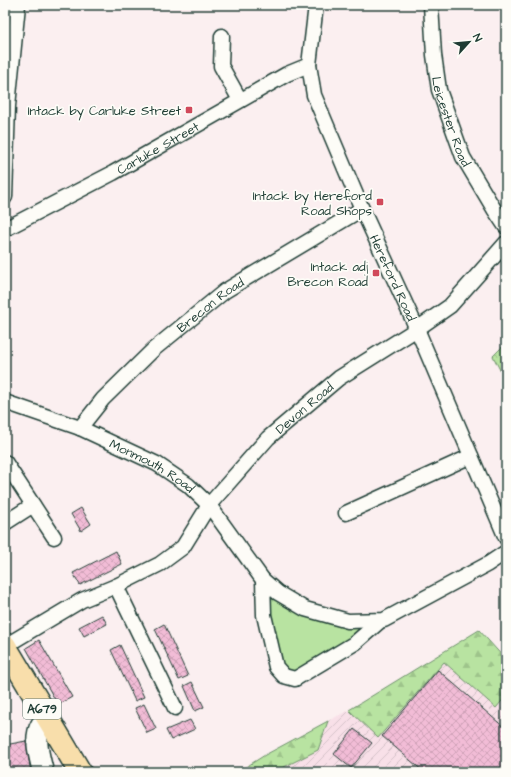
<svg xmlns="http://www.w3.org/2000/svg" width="511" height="777" viewBox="0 0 511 777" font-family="'Architects Daughter',sans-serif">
  <defs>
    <pattern id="industrial-furrows" width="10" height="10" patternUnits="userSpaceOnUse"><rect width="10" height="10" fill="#f8e0e8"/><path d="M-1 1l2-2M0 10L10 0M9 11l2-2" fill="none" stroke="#d4c1c8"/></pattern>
    <pattern id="forest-firs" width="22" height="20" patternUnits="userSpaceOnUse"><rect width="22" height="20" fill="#b8e3a1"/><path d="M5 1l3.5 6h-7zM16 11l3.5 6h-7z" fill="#9ec48b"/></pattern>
    <pattern id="park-crowns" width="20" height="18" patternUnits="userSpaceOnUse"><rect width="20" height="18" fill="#b8e3a1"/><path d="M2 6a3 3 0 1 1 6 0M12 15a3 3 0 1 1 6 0" fill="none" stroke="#9ec48b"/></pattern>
    <pattern id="building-cross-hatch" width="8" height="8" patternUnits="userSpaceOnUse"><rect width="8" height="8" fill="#f2bcd6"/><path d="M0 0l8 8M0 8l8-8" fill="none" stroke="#cfa2b8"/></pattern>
  </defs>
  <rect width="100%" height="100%" fill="#fbeff0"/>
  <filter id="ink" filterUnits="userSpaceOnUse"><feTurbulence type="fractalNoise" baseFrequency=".025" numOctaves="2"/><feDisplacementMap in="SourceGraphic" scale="8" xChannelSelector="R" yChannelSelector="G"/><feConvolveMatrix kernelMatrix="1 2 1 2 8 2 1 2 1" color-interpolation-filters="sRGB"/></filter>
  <g filter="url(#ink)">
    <!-- industrial -->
    <polygon fill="url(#industrial-furrows)" points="444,662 495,707 506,696 506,772 274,772 318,750 328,721 349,710 378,737"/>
    <!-- grass -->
    <polygon fill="#b8e3a1" stroke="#6c906a" points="263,580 305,609 380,621 355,643 284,676"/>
    <!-- forest -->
    <g fill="url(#forest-firs)" stroke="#6c906a">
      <polygon points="479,630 506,660 506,696 496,708 444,662 378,738 349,710"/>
      <polygon points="328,721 318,750 274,772 238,772 265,755"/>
    </g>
    <!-- park -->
    <polygon fill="url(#park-crowns)" stroke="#6c906a" points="506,343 506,382 493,356"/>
    <!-- building -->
    <g fill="url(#building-cross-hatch)" stroke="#1f3d34">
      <polygon points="81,508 91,524 81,531 71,514"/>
      <polygon points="116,551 122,564 80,585 73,573"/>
      <polygon points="102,615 107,624 84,636 79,627"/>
      <polygon points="164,624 188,676 179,680 155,629"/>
      <polygon points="39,640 72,697 58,705 26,648"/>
      <polygon points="120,645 144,697 135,701 111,650"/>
      <polygon points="438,670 506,729 506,772 424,772 382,736"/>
      <polygon points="192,682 204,707 195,711 184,686"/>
      <polygon points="144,704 156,729 147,733 135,708"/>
      <polygon points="190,720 195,729 171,740 166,730"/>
      <polygon points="354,729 372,743 351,768 334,754"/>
      <polygon points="26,741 31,772 5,772 5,745"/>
    </g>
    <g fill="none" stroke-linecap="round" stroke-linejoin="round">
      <!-- minor casing -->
      <g stroke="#1f3d34" stroke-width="17">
        <g id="minor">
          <path id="s1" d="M316,5L309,65L314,95L362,209L417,329L506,538"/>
          <path id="s2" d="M431,5L434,55L439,90L463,157L494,209L506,227"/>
          <polyline points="222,36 221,66 240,100"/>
          <polyline points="5,197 8,106 18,5"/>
          <path id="s3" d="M5,229L113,173L287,74L309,65"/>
          <path id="s4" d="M5,402L80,428L157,464L188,485L209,505L263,580L278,593L305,609L348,621L384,620L488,564L506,552"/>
          <path id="s5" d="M80,428L103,399L154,349L225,291L362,209"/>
          <polyline points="5,462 54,537"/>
          <polyline points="346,513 471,456"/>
          <polyline points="5,523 33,505"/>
          <polyline points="263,580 264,615 276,667 284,676 295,679 355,643 380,621"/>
          <polyline points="116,586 175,708"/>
          <path id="s6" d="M5,646L82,600L116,586L160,564L183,547L209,505L268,438L339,378L417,329L450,306L506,243"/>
        </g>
      </g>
      <!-- secondary casing -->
      <g stroke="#1f3d34" stroke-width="23">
        <path id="secondary" d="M43,772C40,758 33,739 41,725C42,723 46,721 48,719"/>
      </g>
      <!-- primary casing -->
      <g stroke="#1f3d34" stroke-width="25">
        <polyline id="primary" points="5,646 80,772"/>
      </g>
      <!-- minor -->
      <use href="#minor" stroke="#fdfcf7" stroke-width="14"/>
      <!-- secondary -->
      <use href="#secondary" stroke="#fdfcf7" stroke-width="20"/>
      <!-- primary -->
      <use href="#primary" stroke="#f8deab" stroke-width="22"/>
    </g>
  </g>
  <!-- markers -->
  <g fill="#d1495b" stroke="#fdfcf7" stroke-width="1.5">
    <rect x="185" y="106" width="8" height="8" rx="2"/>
    <rect x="376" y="198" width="8" height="8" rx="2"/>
    <rect x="372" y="269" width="8" height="8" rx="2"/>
  </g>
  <g text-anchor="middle" stroke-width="3.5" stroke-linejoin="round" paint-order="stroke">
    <!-- shield labels -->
    <rect fill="#fdfcf7" stroke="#62766e" stroke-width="1" x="23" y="699" width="38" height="20" rx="3"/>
    <g font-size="12" font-weight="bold" fill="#1f3d34">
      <text x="42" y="713">A679</text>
    </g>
    <!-- poi labels -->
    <g font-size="13" fill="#1f3d34" stroke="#fdfcf7" text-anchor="end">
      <text x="181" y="115">Intack by Carluke Street</text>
      <text x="372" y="200">Intack by Hereford<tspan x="372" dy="15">Road Shops</tspan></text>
      <text x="368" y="271">Intack adj<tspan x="368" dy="15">Brecon Road</tspan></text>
    </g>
    <!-- street labels -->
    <g font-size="13" fill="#1f3d34" stroke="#fdfcf7">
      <text dy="5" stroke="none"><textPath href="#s2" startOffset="119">Leicester Road</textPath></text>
      <text dy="5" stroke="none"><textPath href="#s3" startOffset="173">Carluke Street</textPath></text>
      <text dy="5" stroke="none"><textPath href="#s1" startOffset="290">Hereford Road</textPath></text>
      <text dy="5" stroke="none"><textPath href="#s5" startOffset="180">Brecon Road</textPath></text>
      <text dy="5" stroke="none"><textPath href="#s6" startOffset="390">Devon Road</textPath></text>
      <text dy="5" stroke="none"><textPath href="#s4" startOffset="161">Monmouth Road</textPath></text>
    </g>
  </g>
  <!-- margin -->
  <rect width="511" height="777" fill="none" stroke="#fdfcf7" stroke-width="20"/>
  <rect x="10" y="10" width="491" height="757" fill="none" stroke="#1f3d34" stroke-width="1.5" filter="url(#ink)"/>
  <!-- north arrow -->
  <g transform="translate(469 42) rotate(63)" stroke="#fdfcf7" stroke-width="3" paint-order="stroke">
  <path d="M0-3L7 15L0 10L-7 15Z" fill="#1f3d34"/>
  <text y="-6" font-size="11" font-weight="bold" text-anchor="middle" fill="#1f3d34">N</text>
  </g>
</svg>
